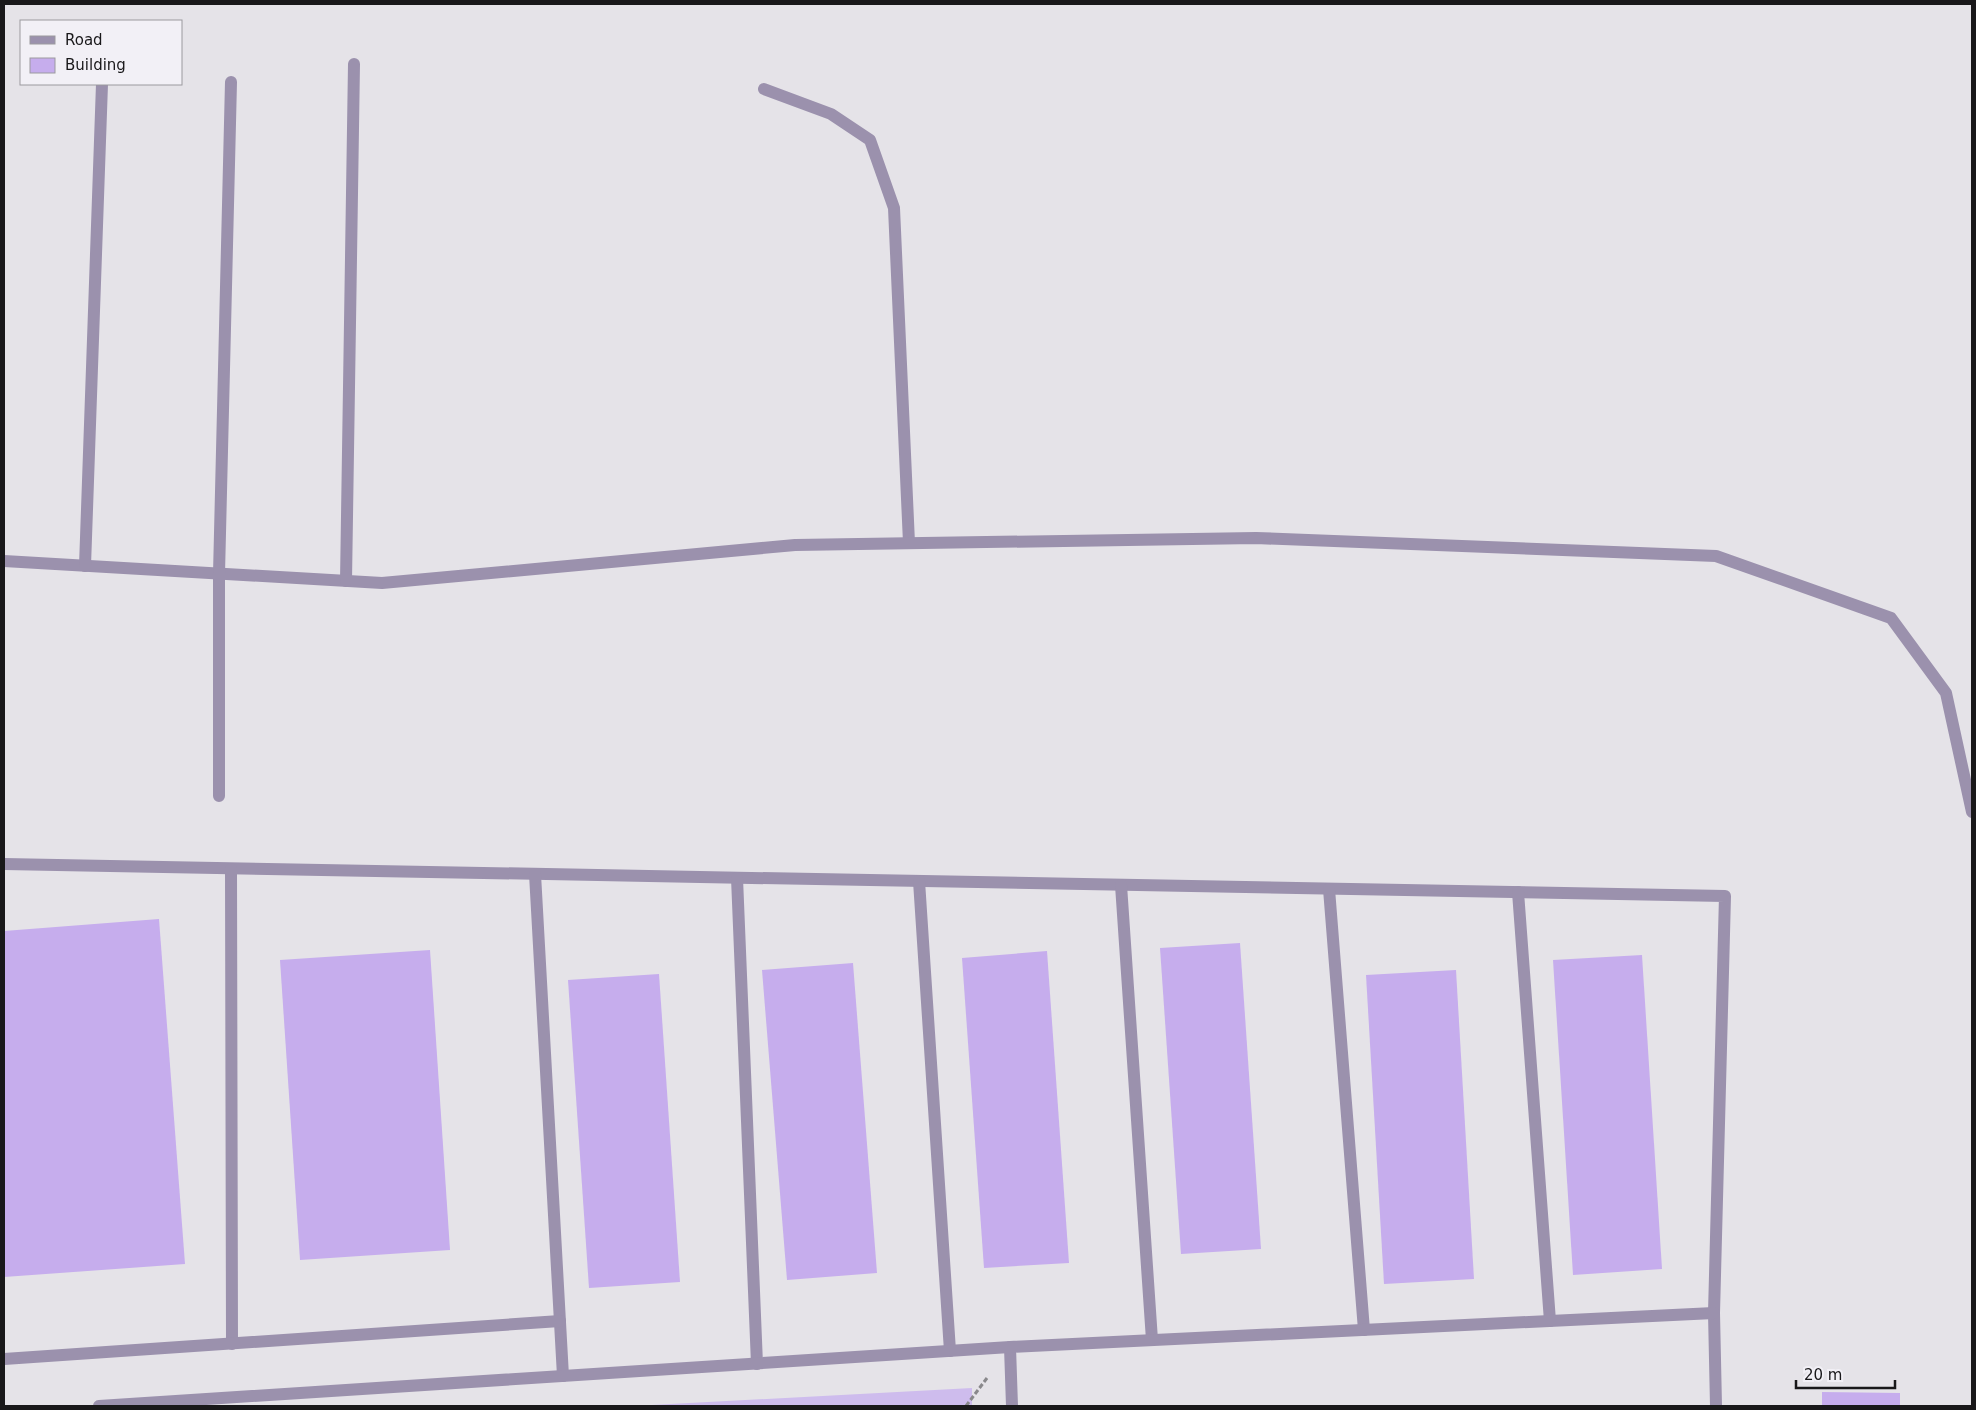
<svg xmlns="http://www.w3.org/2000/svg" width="1976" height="1410" viewBox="0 0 1976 1410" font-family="'DejaVu Sans',sans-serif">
  <rect width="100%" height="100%" fill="#e5e3e8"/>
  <!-- green -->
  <polygon fill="#cebced" points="972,1388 972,1406 633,1406"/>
  <!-- building -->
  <g fill="#c6aded">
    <polygon points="159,919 185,1264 4,1277 4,931"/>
    <polygon points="1240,943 1261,1249 1181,1254 1160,948"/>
    <polygon points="430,950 450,1250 300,1260 280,960"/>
    <polygon points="1047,951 1069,1263 984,1268 962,958"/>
    <polygon points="1642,955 1662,1269 1573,1275 1553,960"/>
    <polygon points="853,963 877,1273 787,1280 762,970"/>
    <polygon points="1456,970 1474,1279 1384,1284 1366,975"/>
    <polygon points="659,974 680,1282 589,1288 568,980"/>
    <polygon points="1822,1392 1900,1393 1900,1406 1822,1406"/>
  </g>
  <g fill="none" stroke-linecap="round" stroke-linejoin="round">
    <!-- path -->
    <polyline stroke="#89888b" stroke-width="3" stroke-dasharray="5 2.5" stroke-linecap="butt" points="966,1406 987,1378"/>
    <!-- service -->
    <g stroke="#9b91ad" stroke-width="12">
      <polyline points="4,864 1725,896 1714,1313 1716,1406"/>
      <polyline points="231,869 232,1344"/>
      <polyline points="535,874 563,1376"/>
      <polyline points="737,878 757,1364"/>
      <polyline points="919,881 950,1351"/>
      <polyline points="1121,885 1152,1340"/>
      <polyline points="1329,889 1364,1330"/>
      <polyline points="1518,892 1550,1321"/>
      <polyline points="1010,1347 1012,1406"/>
      <polyline points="4,1359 560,1321"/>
      <polyline points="99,1406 1010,1347 1714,1313"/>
    </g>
    <!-- minor -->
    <g stroke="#9b91ad" stroke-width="12">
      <polyline points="764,89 831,114 870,140 894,208 909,543"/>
      <polyline points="4,561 382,583 795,545 1256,538 1716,556 1891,618 1946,693 1972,812"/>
      <polyline points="85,566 102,84"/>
      <polyline points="346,581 354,64"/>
      <polyline points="219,796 219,574 231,82"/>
    </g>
  </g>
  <!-- border -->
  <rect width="1976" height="1410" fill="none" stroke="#19181a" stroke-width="10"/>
  <!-- legend -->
  <rect x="20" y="20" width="162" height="65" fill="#f2f0f6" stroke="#9b9a9e"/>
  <rect x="30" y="36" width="25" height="8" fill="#9b91ad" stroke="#9b9a9e"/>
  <text x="65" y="45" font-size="15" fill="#19181a">Road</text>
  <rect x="30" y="58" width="25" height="15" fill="#c6aded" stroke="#9b9a9e"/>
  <text x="65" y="70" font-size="15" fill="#19181a">Building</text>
  <!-- scale -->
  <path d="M1796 1380v8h99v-8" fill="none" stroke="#19181a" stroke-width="2.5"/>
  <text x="1804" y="1380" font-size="15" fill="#19181a" stroke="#f2f0f6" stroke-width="4" paint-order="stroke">20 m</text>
</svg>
